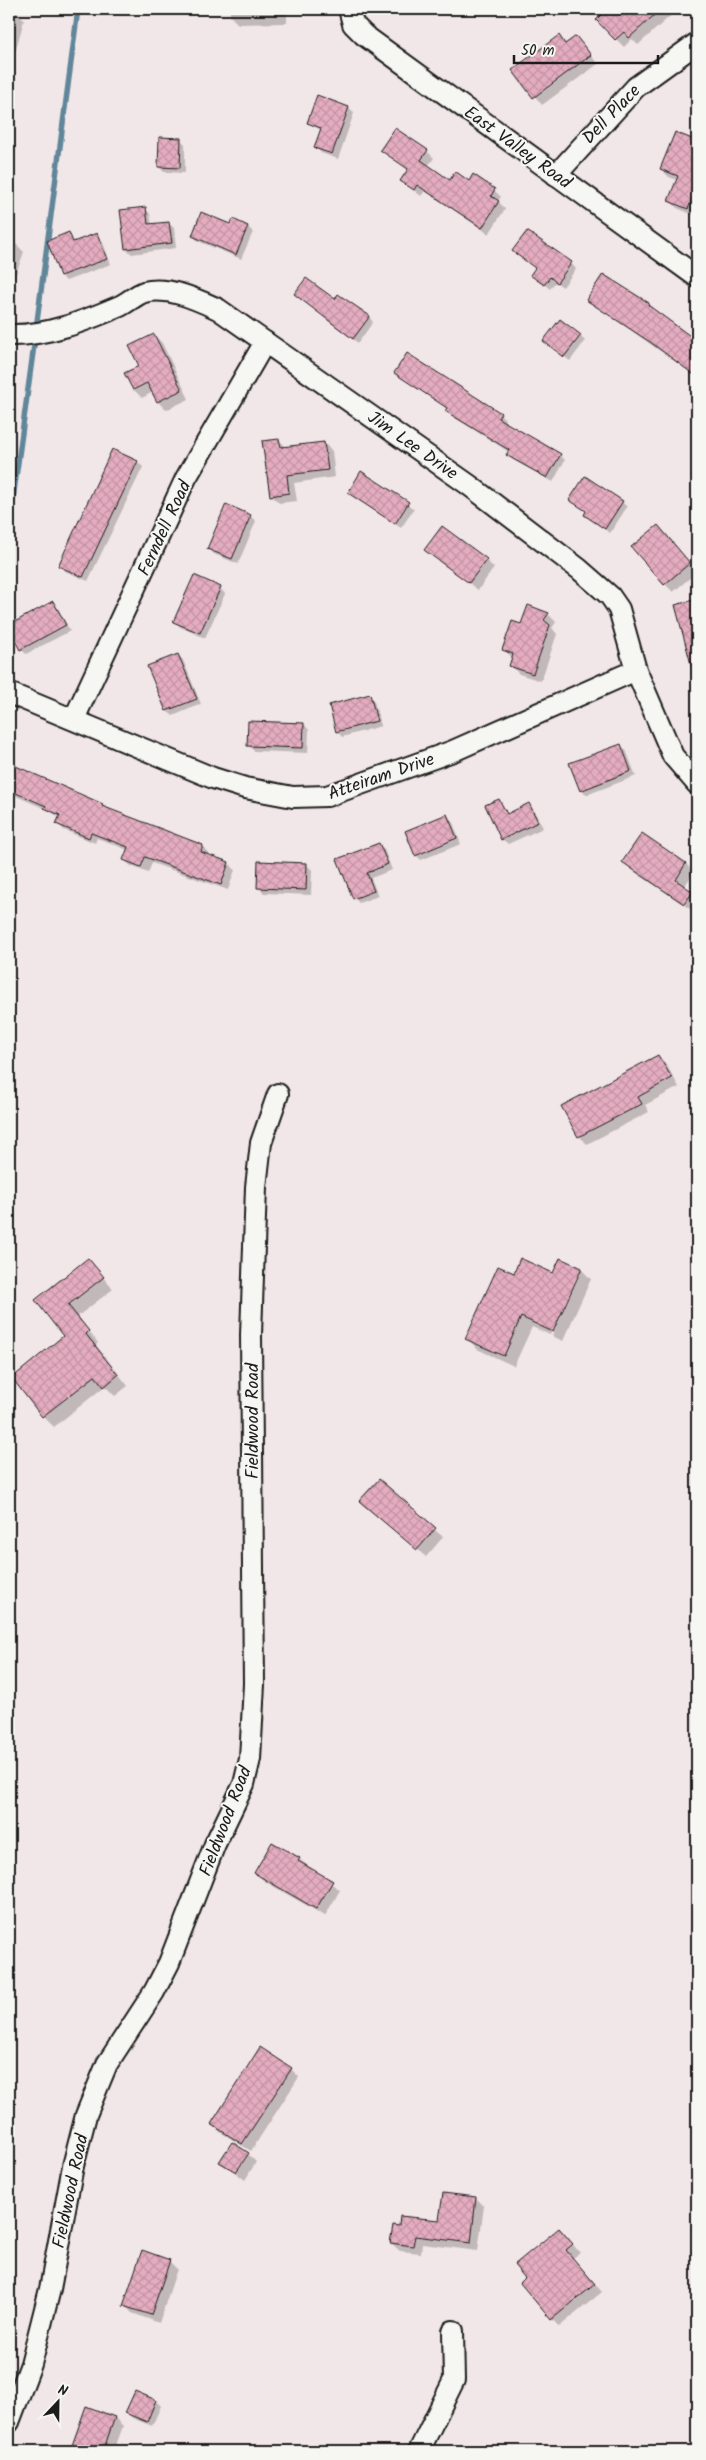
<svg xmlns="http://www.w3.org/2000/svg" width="706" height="2460" viewBox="0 0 706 2460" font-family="Kalam,sans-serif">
  <defs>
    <pattern id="building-cross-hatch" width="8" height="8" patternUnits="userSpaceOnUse" patternTransform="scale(1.25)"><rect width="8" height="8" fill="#e4acc0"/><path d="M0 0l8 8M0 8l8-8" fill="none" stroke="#c393a4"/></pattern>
  </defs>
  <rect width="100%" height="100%" fill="#f2e7e8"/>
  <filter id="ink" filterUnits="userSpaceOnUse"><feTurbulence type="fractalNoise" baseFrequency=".02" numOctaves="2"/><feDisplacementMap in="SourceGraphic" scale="10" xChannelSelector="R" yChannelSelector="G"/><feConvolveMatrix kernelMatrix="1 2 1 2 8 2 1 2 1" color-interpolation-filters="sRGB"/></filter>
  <g filter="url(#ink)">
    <!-- shadow -->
    <g fill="#0003">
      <polygon points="230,9 287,9 287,23 238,24 230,16"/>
      <polygon points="609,9 678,9 638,45 632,39 624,47 597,20"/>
      <polygon points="9,10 16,12 24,20 9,75"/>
      <polygon points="558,37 566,45 576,37 598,64 542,105 514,70"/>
      <polygon points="349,108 354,113 338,159 321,153 316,147 322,131 309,123"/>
      <polygon points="396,130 427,151 434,158 428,166 450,182 470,183 494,190 501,197 498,201 505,209 489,234 425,191 421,196 402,181 409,170 382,150"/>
      <polygon points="675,133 697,142 696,216 677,208 669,200 677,180 669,177 661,169"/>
      <polygon points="180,139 185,144 185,173 164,172 159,167"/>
      <polygon points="145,208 150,214 152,225 168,223 174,228 176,248 132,254 126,249"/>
      <polygon points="231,226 248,227 253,232 241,259 198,241 193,236"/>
      <polygon points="68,234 75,243 97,235 102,240 111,264 66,281 61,276"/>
      <polygon points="9,241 16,244 24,252 9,293"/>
      <polygon points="514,251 571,263 576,269 563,287 555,282 550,289 532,275 536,269"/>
      <polygon points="335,300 369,317 373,322 358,343 323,317"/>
      <polygon points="588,300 648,304 654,311 697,342 697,377"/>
      <polygon points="154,335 162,343 189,399 166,410 158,402 153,392 142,398 134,390"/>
      <polygon points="580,336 585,341 570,361 550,346"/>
      <polygon points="396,373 500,414 505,419 503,423 560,455 565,460 553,482 513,460 508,455 509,452 452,416 447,411 448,409"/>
      <polygon points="279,440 287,448 324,443 332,451 335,477 294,483 297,501 279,503 271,495"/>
      <polygon points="137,462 143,467 88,581 65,571 59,565"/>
      <polygon points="362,473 414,509 401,528 349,493"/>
      <polygon points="571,500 622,502 627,507 610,533 591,520 586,515 587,512"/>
      <polygon points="250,516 256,521 238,564 214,554 208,549"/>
      <polygon points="666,534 697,572 673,592 665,584"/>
      <polygon points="426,550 486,560 494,568 478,590"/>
      <polygon points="220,588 225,594 205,638 180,627 175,621"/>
      <polygon points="697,600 697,670 692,665 677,606"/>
      <polygon points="53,603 58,608 70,631 26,654 21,649 9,626"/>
      <polygon points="548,614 556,622 552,628 557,634 541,681 519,674 511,666 513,658 504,650 522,625"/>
      <polygon points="178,655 183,660 201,704 173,716 167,711 149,667"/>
      <polygon points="369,696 374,701 381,726 342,737 337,731"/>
      <polygon points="304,724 309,730 308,753 254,751 248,745"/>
      <polygon points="620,745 626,750 636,776 586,795 581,790"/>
      <polygon points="9,765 102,805 107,809 203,846 209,853 208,856 229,863 235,870 228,890 152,863 148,873 131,866 124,860 128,850 97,838 95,843 64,830 57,823 60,818 48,810 9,793"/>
      <polygon points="499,800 508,815 529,805 534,810 543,828 508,844 502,839"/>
      <polygon points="446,815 452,820 461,844 421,860 416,855"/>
      <polygon points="642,835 686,864 694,872 684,887 697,897 697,905 693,911 632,870 624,862"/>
      <polygon points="379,844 384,849 392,870 371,878 378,896 359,903 354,898"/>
      <polygon points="307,865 312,870 311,895 264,893 258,887"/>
      <polygon points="658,1056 666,1064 679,1087 645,1105 649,1112 587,1144 579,1136 563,1106"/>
      <polygon points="88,1260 113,1289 78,1316 98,1343 96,1345 128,1386 115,1396 105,1386 54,1427 43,1416 65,1336 36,1300"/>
      <polygon points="581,1269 591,1279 563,1341 552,1336 581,1272 578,1272 550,1335 532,1327 514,1366 477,1349 467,1338 514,1274 554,1275"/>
      <polygon points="379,1481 443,1537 426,1557 369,1509"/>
      <polygon points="299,1859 340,1890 325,1916 264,1881 256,1873"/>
      <polygon points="291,2069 299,2077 251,2151 220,2132 212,2124"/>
      <polygon points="248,2154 256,2162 245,2180 221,2161"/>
      <polygon points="476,2198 484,2206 478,2251 422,2244 421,2253 400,2251 391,2243 440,2222"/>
      <polygon points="567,2237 580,2253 573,2258 602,2292 559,2327 552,2319"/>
      <polygon points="169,2261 177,2269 159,2323 132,2313 124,2305"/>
      <polygon points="136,2392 156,2401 161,2406 152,2426 132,2418 127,2412"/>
      <polygon points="87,2408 115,2418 123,2426 114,2451 71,2451"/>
    </g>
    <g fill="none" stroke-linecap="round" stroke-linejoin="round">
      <!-- stream -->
      <g stroke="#60869a" stroke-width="5.5">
        <polyline points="36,329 78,9"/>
        <polyline points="9,528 35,338"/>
      </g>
    </g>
    <!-- building -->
    <g fill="url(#building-cross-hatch)" stroke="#1c1c1c">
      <polygon points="607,9 661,9 629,38 624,32 615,40 596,20"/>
      <polygon points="559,35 565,44 576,36 591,55 533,98 512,70"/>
      <polygon points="317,95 349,107 332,154 314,148 321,128 307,123"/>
      <polygon points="395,128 428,150 421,160 450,180 455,171 469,181 473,174 495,189 491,196 499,201 482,228 417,185 414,190 400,181 408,169 380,150"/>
      <polygon points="675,132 697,141 697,186 688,209 668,201 678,176 660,169"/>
      <polygon points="159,137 181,138 180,168 158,167"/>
      <polygon points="146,207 148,224 169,222 172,243 125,249 120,210"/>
      <polygon points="201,212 230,224 233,219 248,226 236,255 192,236"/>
      <polygon points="527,231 572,262 557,283 550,277 544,285 530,275 535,268 512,251"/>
      <polygon points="69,232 73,242 97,233 107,259 60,276 47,241"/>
      <polygon points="603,274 649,303 648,305 697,341 697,377 650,342 586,300"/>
      <polygon points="306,278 335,299 338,294 370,316 353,339 294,294"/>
      <polygon points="560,319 581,335 564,357 543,341"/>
      <polygon points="154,334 182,390 157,402 147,383 133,390 124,373 139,366 129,346"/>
      <polygon points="407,353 501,413 498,418 561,454 547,478 506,455 509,450 445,411 447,408 394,373"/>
      <polygon points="279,439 281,447 324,442 328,470 287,475 289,493 270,496 262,441"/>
      <polygon points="112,449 138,461 83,577 58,566"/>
      <polygon points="361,471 409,502 395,524 348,493"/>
      <polygon points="585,476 623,501 605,529 584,515 586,511 569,500"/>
      <polygon points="226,504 251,515 232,559 207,549"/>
      <polygon points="658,525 690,563 664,585 631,547"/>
      <polygon points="442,526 487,559 469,583 424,550"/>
      <polygon points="194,575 221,587 200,633 173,622"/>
      <polygon points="697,599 697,668 692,668 675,605"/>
      <polygon points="53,601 66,625 20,650 9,629 9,625"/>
      <polygon points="528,605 549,613 544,620 550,625 533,674 509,666 513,654 502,650 512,621 521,624"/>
      <polygon points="178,654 197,699 166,711 147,666"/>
      <polygon points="370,694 377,721 336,732 329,705"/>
      <polygon points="248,721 304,723 303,748 247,746"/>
      <polygon points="621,744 631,771 580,791 569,763"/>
      <polygon points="9,763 103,804 102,806 203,845 201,852 229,862 221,885 145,857 141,867 123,860 128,847 91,833 89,838 56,824 60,815 44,808 46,806 9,790"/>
      <polygon points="499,799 507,814 529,803 538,822 501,840 485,805"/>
      <polygon points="447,814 457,838 415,856 405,831"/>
      <polygon points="642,833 686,863 676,880 693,892 684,904 622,862"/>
      <polygon points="379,843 388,864 367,873 374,891 353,899 337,859"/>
      <polygon points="258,861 307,863 306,890 257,888"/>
      <polygon points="658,1055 672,1078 638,1097 642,1104 578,1137 561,1106"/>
      <polygon points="88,1258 104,1277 68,1305 89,1331 86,1334 118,1375 104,1387 95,1376 42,1417 12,1378 63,1336 35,1300"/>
      <polygon points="520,1258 553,1273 560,1258 582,1268 553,1332 521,1317 504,1356 465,1339 498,1266 514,1273"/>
      <polygon points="379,1479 436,1528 417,1550 359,1501"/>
      <polygon points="272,1842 300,1858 298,1861 333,1881 316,1909 254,1873"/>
      <polygon points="260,2047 292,2068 242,2144 211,2124"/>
      <polygon points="232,2142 249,2153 236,2172 219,2162"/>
      <polygon points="443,2193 476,2197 471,2243 415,2236 413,2246 390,2243 393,2225 399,2226 400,2216 439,2220"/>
      <polygon points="559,2228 573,2244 566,2250 595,2284 551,2320 520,2283 525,2278 514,2265"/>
      <polygon points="142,2250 170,2260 151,2315 123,2306"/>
      <polygon points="135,2391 156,2400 147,2422 125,2413"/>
      <polygon points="86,2406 115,2417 103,2451 70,2451"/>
    </g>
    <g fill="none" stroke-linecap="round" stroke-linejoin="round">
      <!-- minor casing -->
      <g stroke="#1c1c1c" stroke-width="24">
        <g id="minor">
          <polyline points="349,9 353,24 364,35 697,277"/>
          <polyline points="556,175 636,87 697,43"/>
          <path d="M9,335C47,336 85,321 120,306C128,302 136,295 144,292C168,286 196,299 218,309L469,485L579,569L610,596L619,609L636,670L673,756L697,784"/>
          <polyline points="9,693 213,778 245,788 293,797 327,796 453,751 636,670"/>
          <polyline points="74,719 186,478 265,342"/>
          <polyline points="9,2422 31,2364 50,2289 73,2166 86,2115 107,2064 154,1992 169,1963 215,1844 244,1784 250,1759 254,1684 251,1335 256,1187 261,1143 278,1094"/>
          <polyline points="419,2451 454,2380 453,2331"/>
        </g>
      </g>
      <!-- minor -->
      <use href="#minor" stroke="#f6f6f2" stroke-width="20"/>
    </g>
  </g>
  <g text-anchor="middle" stroke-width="4" stroke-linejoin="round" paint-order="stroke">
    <!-- street labels -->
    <g font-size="18" fill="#1c1c1c" stroke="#f6f6f2">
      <text transform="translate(611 114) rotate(-46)" y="6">Dell Place</text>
      <text transform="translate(518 147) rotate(36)" y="6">East Valley Road</text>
      <text transform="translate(413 445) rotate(35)" y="6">Jim Lee Drive</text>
      <text transform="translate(164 528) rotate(-65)" y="6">Ferndell Road</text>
      <text transform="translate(381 776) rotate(-19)" y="6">Atteiram Drive</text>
      <text transform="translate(252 1421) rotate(-90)" y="6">Fieldwood Road</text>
      <text transform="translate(225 1821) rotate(-69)" y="6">Fieldwood Road</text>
      <text transform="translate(70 2191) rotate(-78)" y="6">Fieldwood Road</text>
    </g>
  </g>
  <!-- margin -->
  <rect width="706" height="2460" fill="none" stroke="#f6f6f2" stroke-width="30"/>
  <rect x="15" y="15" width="676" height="2430" fill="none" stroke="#1c1c1c" stroke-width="2" filter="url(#ink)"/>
  <!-- north arrow -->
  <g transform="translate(58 2402) rotate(22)" stroke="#f6f6f2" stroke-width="4" paint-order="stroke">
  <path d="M0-4L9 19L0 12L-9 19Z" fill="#1c1c1c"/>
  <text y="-8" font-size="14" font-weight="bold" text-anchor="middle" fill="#1c1c1c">N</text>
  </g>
  <!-- scale -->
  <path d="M514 55v8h144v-8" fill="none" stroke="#1c1c1c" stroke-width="2.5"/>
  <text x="521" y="55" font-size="15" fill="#1c1c1c" stroke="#f6f6f2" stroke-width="4" paint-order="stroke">50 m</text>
</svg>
